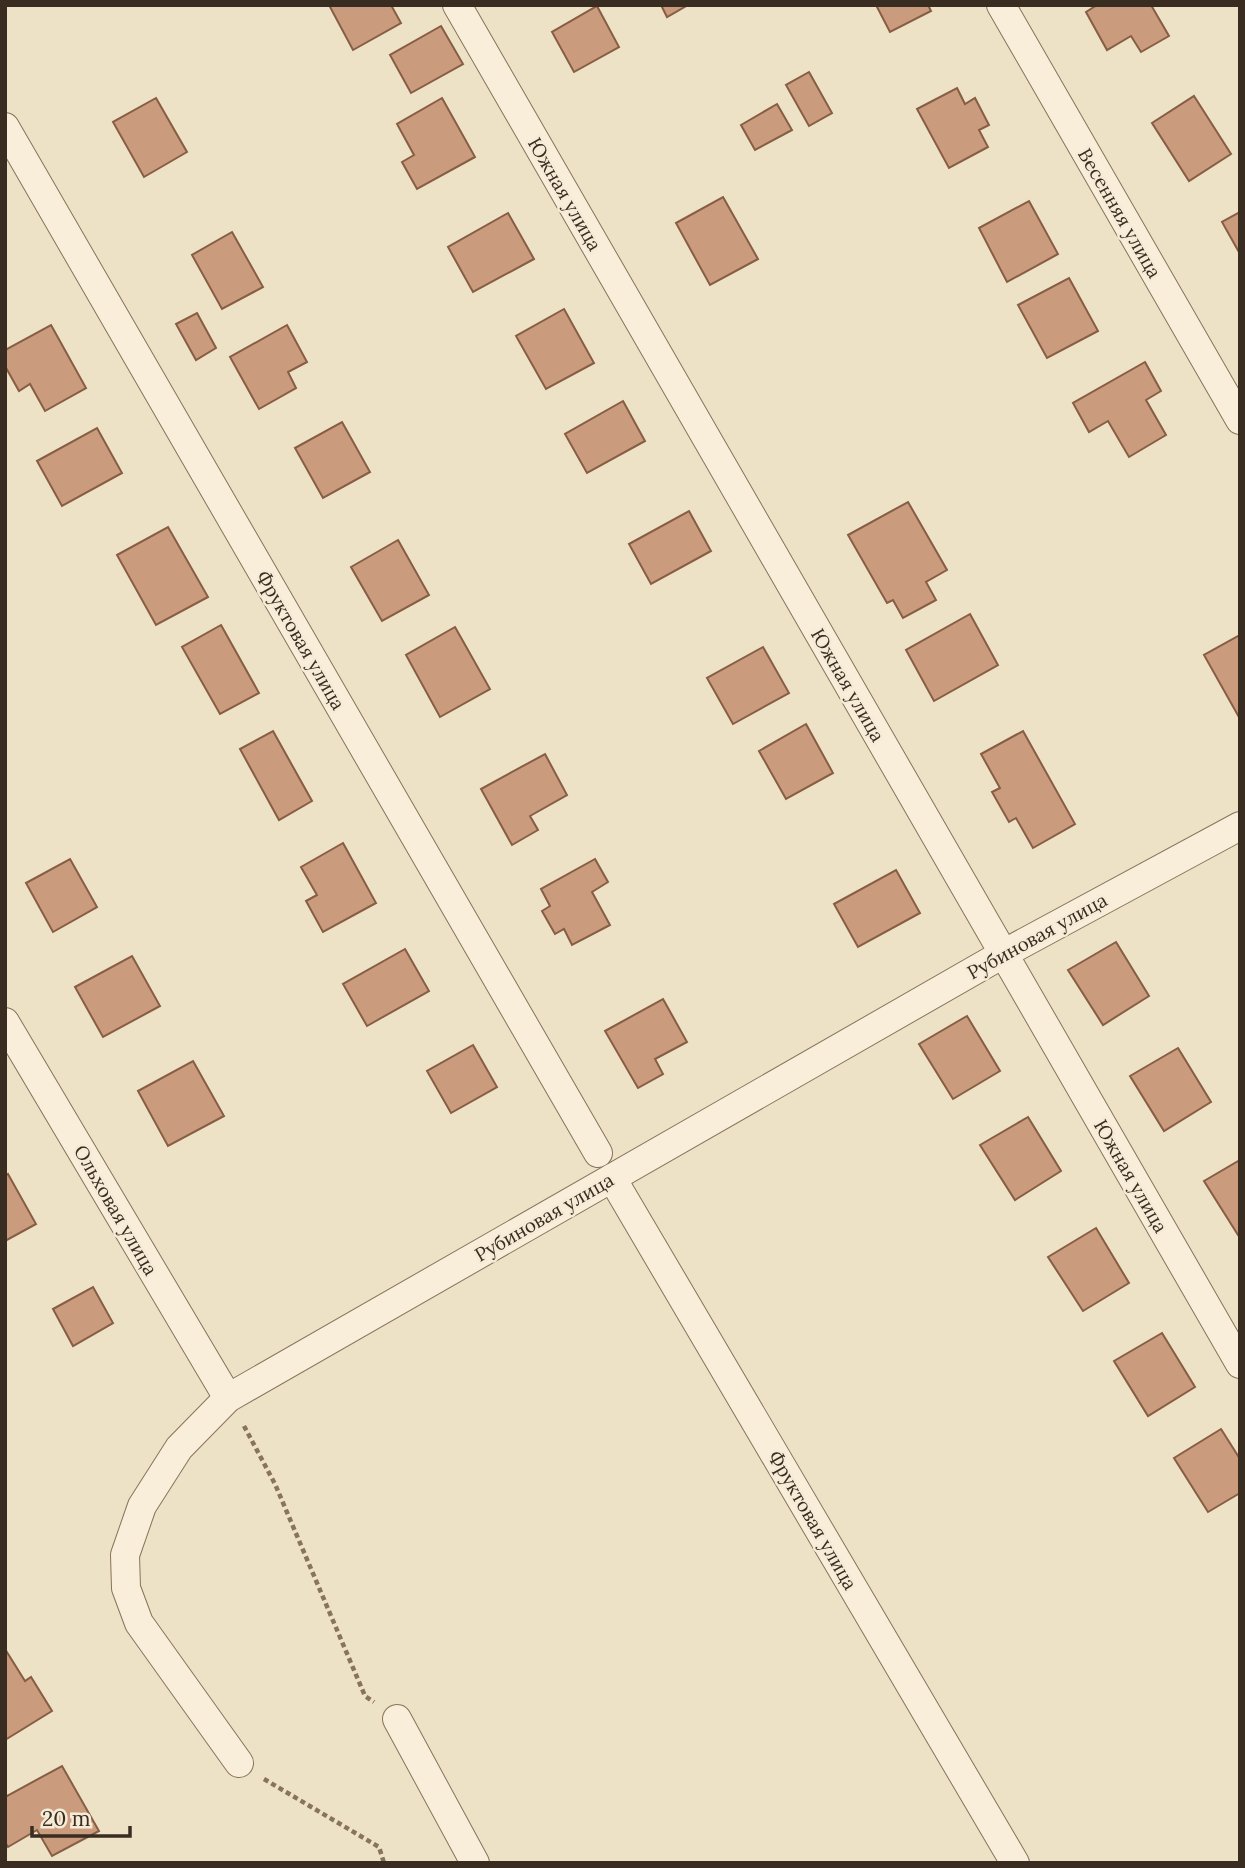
<svg xmlns="http://www.w3.org/2000/svg" width="1245" height="1868" viewBox="0 0 1245 1868" font-family="Lora,serif">
  <rect width="100%" height="100%" fill="#ede1c6"/>
  <!-- building -->
  <g fill="#ca9c7d" stroke="#875d43" stroke-width="2">
    <polygon points="329,5 391,5 401,23 353,50"/>
    <polygon points="661,5 688,5 667,17"/>
    <polygon points="876,5 928,5 931,11 890,32"/>
    <polygon points="1097,5 1151,5 1169,36 1141,52 1131,36 1107,50 1086,12"/>
    <polygon points="597,6 619,47 574,72 552,32"/>
    <polygon points="441,26 463,64 411,93 390,55"/>
    <polygon points="809,72 832,113 809,126 786,85"/>
    <polygon points="957,88 965,104 975,98 989,125 979,130 988,147 949,168 917,109"/>
    <polygon points="1194,96 1231,154 1189,181 1152,123"/>
    <polygon points="156,98 187,152 144,177 113,122"/>
    <polygon points="442,98 475,157 417,189 402,162 414,155 397,124"/>
    <polygon points="777,104 792,130 755,150 741,125"/>
    <polygon points="723,197 758,259 710,285 676,223"/>
    <polygon points="1029,201 1058,254 1007,282 979,228"/>
    <polygon points="1240,212 1240,254 1222,222"/>
    <polygon points="508,213 534,259 473,292 448,247"/>
    <polygon points="232,232 263,287 222,309 192,255"/>
    <polygon points="1069,278 1098,331 1047,358 1018,305"/>
    <polygon points="564,309 594,363 546,389 516,336"/>
    <polygon points="197,313 216,348 196,360 176,324"/>
    <polygon points="51,325 86,388 45,411 30,384 19,391 5,366 5,350"/>
    <polygon points="287,325 307,362 288,372 296,388 259,409 230,357"/>
    <polygon points="1145,362 1161,391 1146,400 1166,435 1129,457 1108,421 1089,432 1073,403"/>
    <polygon points="623,401 645,441 587,473 565,434"/>
    <polygon points="342,422 370,472 323,498 295,448"/>
    <polygon points="97,428 122,473 62,506 37,461"/>
    <polygon points="908,502 947,570 926,582 936,600 903,618 893,600 887,603 848,535"/>
    <polygon points="689,511 711,551 651,584 629,544"/>
    <polygon points="168,527 208,597 156,625 117,555"/>
    <polygon points="398,540 429,595 382,621 351,567"/>
    <polygon points="970,614 998,665 934,701 906,650"/>
    <polygon points="221,625 259,693 220,714 182,647"/>
    <polygon points="455,627 490,689 440,717 406,655"/>
    <polygon points="1240,635 1240,719 1204,655"/>
    <polygon points="763,647 789,693 733,724 707,678"/>
    <polygon points="806,724 833,773 786,799 759,751"/>
    <polygon points="273,731 312,801 279,820 240,749"/>
    <polygon points="1023,731 1075,824 1033,848 1016,818 1009,822 992,792 1000,788 981,754"/>
    <polygon points="545,754 567,795 530,816 538,830 512,845 481,789"/>
    <polygon points="343,843 376,903 323,932 306,901 317,895 301,867"/>
    <polygon points="70,859 97,907 53,932 26,883"/>
    <polygon points="595,859 608,882 592,892 610,925 572,945 564,929 555,934 542,911 550,906 541,889"/>
    <polygon points="896,870 920,913 858,947 834,904"/>
    <polygon points="1116,942 1149,996 1103,1025 1068,970"/>
    <polygon points="405,949 429,991 367,1026 343,984"/>
    <polygon points="132,956 160,1006 103,1037 75,987"/>
    <polygon points="663,999 687,1042 655,1059 663,1074 638,1088 605,1031"/>
    <polygon points="967,1016 1000,1071 953,1099 919,1044"/>
    <polygon points="473,1045 497,1087 451,1113 427,1071"/>
    <polygon points="1178,1048 1211,1102 1164,1131 1130,1076"/>
    <polygon points="193,1061 224,1116 168,1146 138,1091"/>
    <polygon points="1028,1117 1061,1171 1015,1200 980,1145"/>
    <polygon points="1240,1160 1240,1234 1238,1235 1204,1181"/>
    <polygon points="8,1174 36,1224 5,1241 5,1176"/>
    <polygon points="1096,1228 1129,1283 1083,1311 1048,1257"/>
    <polygon points="93,1287 113,1323 73,1346 53,1309"/>
    <polygon points="1162,1333 1195,1387 1148,1416 1114,1361"/>
    <polygon points="1221,1429 1240,1459 1240,1493 1208,1512 1174,1458"/>
    <polygon points="5,1649 25,1681 31,1677 52,1711 5,1740"/>
    <polygon points="62,1766 99,1831 52,1856 37,1830 8,1847 5,1842 5,1797"/>
  </g>
  <g fill="none" stroke-linecap="round" stroke-linejoin="round">
    <!-- minor casing -->
    <g stroke="#88735c" stroke-width="30">
      <g id="minor">
        <polyline points="457,5 1240,1364"/>
        <polyline points="1001,5 1240,420"/>
        <polyline points="5,127 598,1153"/>
        <polyline points="5,1022 228,1398"/>
        <polyline points="612,1178 1015,1863"/>
        <polyline points="397,1719 475,1863"/>
        <polyline points="239,1763 139,1623 126,1588 125,1555 142,1506 179,1448 228,1398 1003,954 1240,826"/>
      </g>
    </g>
    <!-- path -->
    <g stroke="#88735c" stroke-width="4.5" stroke-dasharray="5 3.5" stroke-linecap="butt">
      <polyline points="244,1426 275,1484 365,1696 374,1702"/>
      <polyline points="264,1779 379,1847 384,1863"/>
    </g>
    <!-- minor -->
    <use href="#minor" stroke="#f8eeda" stroke-width="28"/>
  </g>
  <g text-anchor="middle" stroke-width="5" stroke-linejoin="round" paint-order="stroke">
    <!-- street labels -->
    <g font-size="19" fill="#392c20" stroke="#f5ebd6">
      <text transform="translate(565 194) rotate(60)" y="7">Южная улица</text>
      <text transform="translate(1120 213) rotate(60)" y="7">Весенняя улица</text>
      <text transform="translate(301 640) rotate(60)" y="7">Фруктовая улица</text>
      <text transform="translate(848 685) rotate(60)" y="7">Южная улица</text>
      <text transform="translate(1037 936) rotate(-29)" y="7">Рубиновая улица</text>
      <text transform="translate(1131 1176) rotate(60)" y="7">Южная улица</text>
      <text transform="translate(116 1210) rotate(60)" y="7">Ольховая улица</text>
      <text transform="translate(544 1217) rotate(-30)" y="7">Рубиновая улица</text>
      <text transform="translate(813 1520) rotate(60)" y="7">Фруктовая улица</text>
    </g>
  </g>
  <!-- border -->
  <rect width="1245" height="1868" fill="none" stroke="#392c20" stroke-width="14"/>
  <!-- scale -->
  <path d="M32 1826v10h98v-10" fill="none" stroke="#392c20" stroke-width="3.5"/>
  <text x="42" y="1826" font-size="21" fill="#392c20" stroke="#f5ebd6" stroke-width="5" paint-order="stroke">20 m</text>
</svg>
